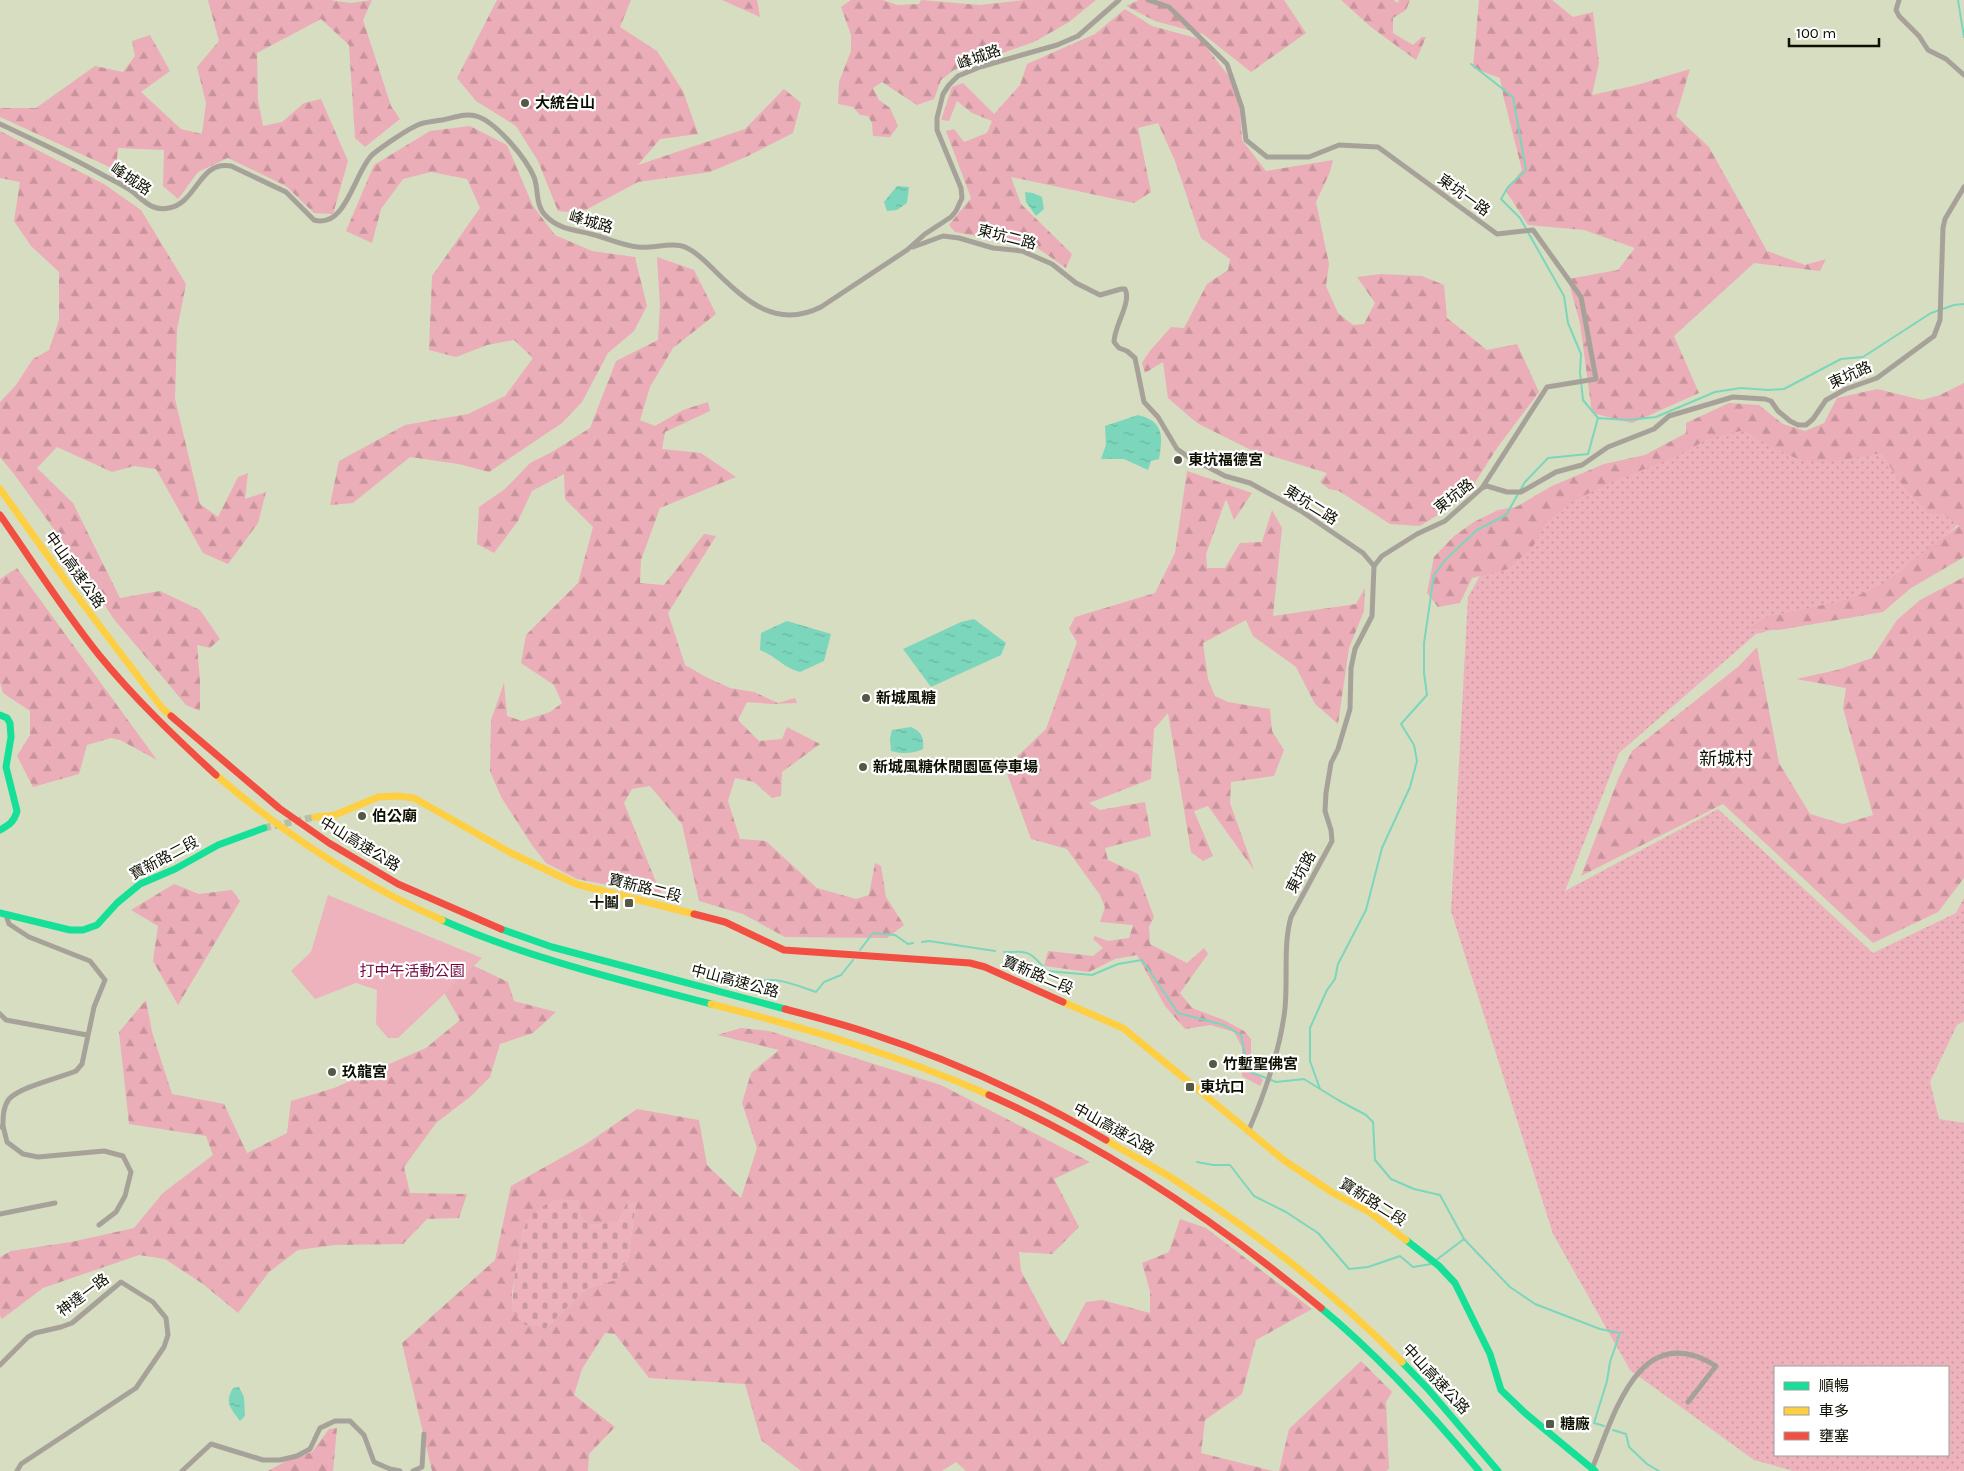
<svg xmlns="http://www.w3.org/2000/svg" width="1964" height="1471" viewBox="0 0 1964 1471" font-family="Karla,'Noto Sans TC',sans-serif">
  <defs>
    <pattern id="grass-dots" width="8" height="8" patternUnits="userSpaceOnUse" patternTransform="scale(1.25)"><rect width="8" height="8" fill="#edb2bc"/><path d="M2 2h.1M6 6h.1" fill="none" stroke="#ca98a0" stroke-width="1.8" stroke-linecap="round"/></pattern>
    <pattern id="forest-firs" width="22" height="20" patternUnits="userSpaceOnUse" patternTransform="scale(1.25)"><rect width="22" height="20" fill="#ebadb8"/><path d="M5 1l3.5 6h-7zM16 11l3.5 6h-7z" fill="#c8949c"/></pattern>
    <pattern id="cemetery-stones" width="16" height="16" patternUnits="userSpaceOnUse" patternTransform="scale(1.25)"><rect width="16" height="16" fill="#edb2bc"/><path d="M2 7V4a2 2 0 0 1 4 0v3zM10 15v-3a2 2 0 0 1 4 0v3z" fill="#ca98a0"/></pattern>
    <pattern id="water-ripples" width="26" height="14" patternUnits="userSpaceOnUse" patternTransform="scale(1.25)"><rect width="26" height="14" fill="#7bd6bc"/><path d="M2 4q2-2 4 0t4 0M15 11q2-2 4 0t4 0" fill="none" stroke="#69b7a0"/></pattern>
  </defs>
  <rect width="100%" height="100%" fill="#d7ddc1"/>
  <!-- grass -->
  <path fill="url(#grass-dots)" fill-rule="evenodd" d="M1734,417L1808,445L1880,440L1964,519L1871,604L1756,634L1619,753L1565,891L1718,809L1873,953L1956,913L1964,898V1021L1957,1025L1930,1082L1939,1119L1964,1123V1471H1793L1754,1460L1630,1370L1553,1234L1451,911L1468,597L1507,527ZM1775,1367H1948V1455H1775Z"/>
  <!-- forest -->
  <g fill="url(#forest-firs)" fill-rule="evenodd">
    <polygon points="208,0 330,0 351,3 372,0 363,20 391,106 400,119 365,147 355,138 349,45 321,19 257,53 258,100 263,126 282,122 304,103 321,99 348,161 333,214 314,213 286,186 228,158 198,172 178,199 163,186 164,150 118,148 116,170 0,117 0,108 36,108 95,66 123,72 135,56 132,41 150,35 170,71 141,92 181,129 202,134 206,103 197,67 219,41"/>
    <polygon points="497,0 631,0 620,27 657,51 683,91 698,134 660,139 638,165 745,129 784,89 801,103 793,133 748,156 710,172 638,182 580,213 558,211 538,161 516,126 476,101 457,78"/>
    <polygon points="722,0 757,0 760,17"/>
    <polygon points="851,0 883,0 897,5 919,4 921,0 980,5 1024,0 1096,0 1069,22 1034,42 954,70 941,80 934,99 917,105 882,82 873,88 879,100 890,108 898,126 890,137 873,136 872,123 868,116 860,115 853,107 838,104 839,82 851,51 851,35 841,7"/>
    <polygon points="1139,0 1284,0 1306,33 1251,72 1203,34 1155,21 1126,6"/>
    <polygon points="1341,0 1393,0 1398,3 1399,0 1410,0 1406,10 1393,18 1393,33 1413,45 1422,37 1426,37 1416,60 1371,27"/>
    <polygon points="1479,0 1552,0 1573,17 1593,12 1599,63 1592,95 1637,85 1690,69 1676,116 1709,147 1767,251 1805,265 1826,259 1820,271 1754,263 1674,336 1699,393 1632,423 1592,413 1580,323 1568,279 1618,270 1635,248 1584,230 1528,225 1506,191 1522,170 1504,99 1500,78 1473,68"/>
    <polygon points="1125,9 1152,26 1200,39 1231,79 1240,111 1242,140 1266,171 1333,160 1330,172 1316,202 1329,264 1326,286 1338,313 1353,325 1364,324 1375,303 1357,277 1381,274 1422,276 1444,285 1447,318 1487,350 1517,344 1539,392 1497,448 1474,484 1444,511 1420,526 1390,524 1339,491 1329,489 1320,482 1327,473 1249,449 1197,423 1168,398 1163,362 1145,373 1142,363 1149,352 1171,327 1184,328 1207,284 1228,270 1230,259 1201,238 1175,161 1158,123 1138,128 1151,192 1134,203 1011,177 1021,204 1072,254 1066,268 1036,247 955,232 949,225 971,198 946,131 954,129 964,142 987,133 992,121 972,113 957,101 949,121 941,120 952,87 963,83 994,114 1020,85 1027,64 1095,34"/>
    <polygon points="470,126 507,145 533,206 555,235 592,251 635,257 647,306 634,331 608,353 582,402 562,423 489,472 459,464 410,457 353,503 330,505 339,461 405,425 468,414 505,396 533,358 514,340 487,345 456,357 429,350 432,276 480,208 467,179 431,172 403,179 381,209 372,243 346,231 374,165 430,131"/>
    <polygon points="0,131 104,184 141,210 186,284 177,330 175,399 200,504 218,517 238,477 248,473 245,499 266,492 258,523 228,564 203,553 156,469 134,466 112,472 57,447 37,468 73,503 120,598 160,591 200,610 220,639 210,648 197,645 200,681 200,711 186,705 113,618 74,557 14,474 0,457 0,402 16,385 33,359 49,350 59,320 59,272 31,246 14,221 20,182 0,178"/>
    <polygon points="657,257 694,270 716,314 673,348 650,387 640,420 655,426 683,410 708,402 710,411 665,432 662,449 701,453 736,477 660,508 641,560 640,583 664,585 704,534 716,536 668,613 685,665 706,677 730,688 754,692 778,703 795,698 797,703 772,704 747,702 738,720 759,741 782,739 787,727 820,744 782,772 781,796 772,798 754,782 735,778 728,801 740,839 766,841 817,888 856,899 869,895 875,863 881,866 886,897 904,925 887,938 785,937 743,914 699,901 682,824 650,786 632,789 624,803 658,887 664,896 577,879 546,863 532,845 501,797 490,771 491,720 504,683 507,716 522,721 550,712 562,703 554,685 521,663 526,635 578,583 593,527 565,499 564,474 532,491 518,521 494,553 477,544 479,507 505,489 530,463 552,452 590,428 616,361 658,340 660,306"/>
    <path d="M1964,383V557L1911,588L1883,612L1779,630L1749,629L1764,618L1850,599L1877,587L1899,573L1926,550L1959,526L1944,514H1929L1899,481L1882,453C1858,457 1834,463 1809,461C1789,459 1760,440 1744,430L1708,439L1673,458L1614,481L1573,501L1548,521L1532,548L1508,569L1472,578L1460,603L1438,607L1427,593L1434,557L1454,536L1474,522L1498,510L1516,507L1552,486L1604,464L1645,455L1686,433V423L1729,403L1759,405L1783,424L1805,431L1824,423L1837,398L1877,389L1922,400L1940,395Z"/>
    <polygon points="1187,471 1252,493 1234,520 1226,499 1206,554 1207,568 1225,568 1240,543 1262,542 1272,510 1282,528 1273,616 1356,604 1365,588 1364,611 1349,648 1338,724 1315,704 1296,667 1253,636 1246,620 1203,643 1208,679 1215,696 1228,702 1270,709 1272,731 1284,750 1274,776 1231,782 1230,803 1254,870 1208,806 1194,811 1213,856 1203,861 1191,852 1168,713 1154,729 1151,779 1089,803 1100,810 1145,802 1151,836 1105,848 1108,860 1138,874 1154,917 1149,927 1150,944 1187,963 1204,948 1208,954 1180,993 1192,1008 1224,1020 1244,1031 1251,1039 1251,1068 1263,1080 1260,1086 1242,1076 1242,1047 1234,1032 1211,1025 1185,1029 1165,1006 1137,955 1115,959 1089,972 1044,966 1048,951 1093,956 1103,948 1093,939 1095,936 1108,941 1129,938 1133,925 1100,922 1105,907 1100,895 1067,849 1031,839 1005,768 1046,729 1077,642 1069,629 1075,617 1155,593 1175,553"/>
    <polygon points="17,568 157,760 120,740 111,738 87,745 79,774 33,787 17,756 30,735 30,711 3,693 0,682 0,579"/>
    <polygon points="1964,577 1964,878 1938,912 1873,943 1723,804 1581,876 1619,777 1632,751 1739,666 1757,647 1779,763 1810,814 1843,824 1873,815 1843,708 1846,688 1796,679 1837,670 1872,658 1897,620 1920,600"/>
    <polygon points="174,884 199,894 232,890 240,901 178,1005 153,961 158,926 131,910"/>
    <polygon points="472,965 508,982 514,1001 556,1012 533,1033 500,1044 490,1077 470,1097 436,1123 404,1167 410,1193 467,1194 459,1218 427,1219 403,1244 335,1245 298,1250 269,1272 238,1313 203,1284 165,1259 139,1255 43,1288 2,1319 0,1316 0,1257 11,1251 71,1242 134,1228 163,1193 213,1155 206,1136 129,1124 119,1032 146,1000 152,1032 172,1094 224,1104 247,1153 287,1133 291,1101 334,1088 426,1048 460,1020 442,989"/>
    <path d="M741,1028L769,1031L941,1085L1090,1162L1054,1179L1079,1227L1052,1254L1019,1252L1021,1271L1052,1329L1063,1345L1086,1302L1102,1300L1150,1313V1291L1142,1263L1169,1252L1180,1219L1206,1228L1312,1309L1256,1340L1242,1394L1205,1420L1201,1453L1273,1471H966L956,1462L942,1471H801L761,1440L745,1384L649,1378L615,1334L605,1333L582,1369L574,1395L615,1427L589,1454L588,1471H432L402,1343L495,1260L511,1186L586,1144L637,1109L699,1120L707,1165L741,1198L757,1148L742,1103L751,1073L779,1050L717,1035ZM578,1200L581,1217L589,1225L618,1222L626,1205L636,1202L628,1260L620,1269L618,1279L586,1289L545,1329L512,1310V1292L523,1230Z"/>
    <polygon points="1361,1361 1392,1392 1386,1402 1389,1469 1386,1471 1279,1471 1289,1429"/>
    <polygon points="337,1428 333,1471 268,1471 288,1460 312,1452 329,1429"/>
  </g>
  <!-- cemetery -->
  <path fill="url(#cemetery-stones)" d="M554,1200H578L581,1217L589,1225L618,1222L626,1204L636,1202L628,1260L620,1269L618,1279L586,1289L545,1329L537,1326L525,1325L512,1310C512,1291 519,1228 531,1215C537,1209 547,1204 554,1200Z"/>
  <!-- park -->
  <polygon fill="#edb2bc" points="328,895 482,958 398,1038 388,1038 376,1024 377,990 356,983 315,999 291,971 311,952"/>
  <!-- water -->
  <g fill="url(#water-ripples)">
    <polygon points="897,186 909,187 907,203 897,210 887,211 884,202"/>
    <polygon points="1025,192 1033,193 1042,197 1044,209 1036,216 1026,202"/>
    <path d="M1138,415C1164,421 1163,437 1159,459L1151,461L1148,470L1124,459H1101L1106,445L1105,426Z"/>
    <polygon points="974,619 1006,643 1001,655 931,687 903,649 961,622"/>
    <path d="M787,621L831,634L824,661L800,672C782,667 777,657 760,650L761,633Z"/>
    <path d="M911,727C922,732 924,737 923,749C913,754 901,754 891,751L890,738L892,730Z"/>
    <path d="M239,1387L244,1397L245,1416L240,1421C231,1408 224,1403 233,1388Z"/>
  </g>
  <g fill="none" stroke-linecap="round" stroke-linejoin="round">
    <!-- stream -->
    <g stroke="#7bd6bc" stroke-width="2">
      <polyline points="1958,0 1964,37"/>
      <polyline points="1471,64 1513,97 1526,170 1508,187 1501,199 1520,218 1564,296 1568,323 1581,354 1580,372 1583,400 1598,418"/>
      <polyline points="922,942 929,941 995,951"/>
      <polyline points="860,950 873,933 895,935 908,944 913,943"/>
      <path d="M1004,952C1029,951 1030,951 1047,971L1092,975L1118,964L1142,960L1178,1013L1224,1025L1241,1035L1248,1071L1276,1082L1304,1079L1338,1100L1366,1115L1373,1122L1375,1160L1391,1179L1414,1189L1440,1195L1464,1239L1510,1287L1535,1304L1600,1329L1620,1333L1610,1362L1607,1381L1594,1423L1604,1426"/>
      <path d="M756,982C776,976 796,985 816,992L824,982L841,975L853,960"/>
      <polyline points="1320,1089 1310,1061 1310,1028 1327,990 1335,979 1338,964 1366,910 1382,848 1410,787 1417,761 1414,745 1401,724 1427,695 1424,673 1424,643 1434,575 1446,559 1477,530 1506,515 1525,482 1548,458 1588,454 1598,418 1627,420 1656,417 1715,392 1741,388 1768,390 1784,389 1841,359 1863,357 1931,313 1954,305 1964,304"/>
      <polyline points="1197,1162 1213,1165 1230,1165 1254,1196 1286,1212 1318,1233 1349,1269 1368,1267 1400,1256 1413,1267 1431,1264"/>
      <polyline points="1435,1261 1464,1239"/>
      <polyline points="1613,1430 1626,1434 1629,1447 1647,1464 1659,1471"/>
    </g>
    <!-- secondary-tunnel -->
    <polyline stroke="#b9bea4" stroke-width="7" stroke-dasharray="7 3.5" stroke-linecap="butt" points="264,828 315,817"/>
    <!-- street -->
    <g stroke="#a7a299" stroke-width="5">
      <polyline points="1148,0 1169,7 1227,64 1242,108 1246,140 1267,157 1309,157 1339,145 1378,147 1497,234 1533,230 1581,297 1596,379 1547,387 1482,488"/>
      <polyline points="1899,0 1896,10 1899,16 1919,36 1928,50 1946,59 1964,75"/>
      <path d="M0,124C34,140 70,156 103,175C112,180 121,184 130,190C143,199 151,212 169,208C197,203 199,160 231,166L286,192L314,220C346,229 354,173 372,155C380,148 409,128 420,124C427,122 435,121 442,120C453,118 467,112 479,117C497,124 526,158 534,177C539,190 535,206 546,216C560,231 580,230 598,236C611,240 625,246 638,247C653,249 673,241 687,248C698,253 707,263 716,272C747,302 777,329 821,307L907,250L925,234L951,217L956,211L962,198L961,188L937,130V118L943,94L949,85L958,76L980,67L1057,45L1078,36L1119,0"/>
      <path d="M913,247L943,236L959,238L993,248L1022,251L1052,264L1076,283L1100,295L1121,289H1125C1132,302 1114,326 1114,342L1119,348L1127,351L1135,358L1144,402L1158,417L1177,449L1187,456L1225,476L1250,483L1301,511L1363,553L1374,566"/>
      <polyline points="0,1014 6,1020 87,1035"/>
      <polyline points="3,1126 7,1142 23,1154 38,1157 104,1151 123,1156 131,1172 125,1196 116,1212 99,1225"/>
      <path d="M0,1127L3,1126C3,1117 3,1107 9,1099C20,1087 59,1078 76,1071L82,1064L94,1007L105,980L90,961L29,937L9,924L6,915"/>
      <path d="M1248,1132C1264,1096 1281,1047 1285,1008C1288,978 1283,945 1291,917L1332,841L1331,830L1325,811L1326,793L1331,763L1338,749L1350,709L1351,668L1355,649L1372,616L1374,566L1382,556L1417,534L1445,521L1482,488L1487,486L1507,492H1521L1556,472L1582,465L1608,447L1654,429L1669,416L1733,397L1765,399L1771,401L1778,411L1790,421L1798,425H1806L1813,419L1826,400L1846,389L1877,378L1934,336L1940,320L1943,228L1945,219L1964,187"/>
      <polyline points="0,1214 55,1203"/>
      <polyline points="0,1365 28,1337 35,1333 61,1327 72,1323 121,1282 153,1302 166,1318 168,1335 164,1347 136,1388 21,1464 17,1471"/>
      <path d="M1592,1469C1614,1415 1639,1318 1716,1366L1688,1402"/>
      <polyline points="182,1471 211,1444 263,1460 280,1460 297,1456 310,1449 320,1428 335,1421 350,1421 364,1435 374,1462 390,1469 400,1471"/>
      <polyline points="413,1471 422,1467 424,1434"/>
    </g>
    <!-- fast -->
    <g stroke="#16e098" stroke-width="7">
      <path d="M0,715L7,718L10,723L11,737L6,767L17,811C14,822 9,825 0,830"/>
      <polyline points="0,913 70,930 83,930 97,925 117,903 140,884 175,869 218,845 264,828"/>
      <path d="M442,920C528,958 620,980 711,1004"/>
      <polyline points="501,929 552,947 785,1009"/>
      <polyline points="1406,1240 1439,1266 1455,1283 1490,1354 1501,1390 1525,1413 1595,1471"/>
      <path d="M1321,1308C1379,1356 1431,1413 1479,1471"/>
      <polyline points="1402,1362 1428,1389 1498,1471"/>
    </g>
    <!-- slow -->
    <g stroke="#ffcf43" stroke-width="7">
      <polyline points="0,489 71,588 162,708 171,716"/>
      <path d="M216,775C284,834 360,884 442,920"/>
      <polyline points="315,817 335,815 378,797 397,796 414,798 511,853 576,884 694,914"/>
      <polyline points="1063,1002 1123,1028 1285,1161 1333,1193 1369,1212 1406,1240"/>
      <path d="M711,1004C806,1028 899,1055 989,1095"/>
      <path d="M1106,1140C1131,1155 1157,1168 1181,1184C1257,1234 1339,1297 1402,1362"/>
    </g>
    <!-- jam -->
    <g stroke="#f24e42" stroke-width="7">
      <path d="M0,515C33,562 63,610 99,655C134,698 175,737 216,775"/>
      <polyline points="171,716 279,808 329,843 398,884 501,929"/>
      <polyline points="694,914 725,922 784,950 970,963 985,967 1063,1002"/>
      <path d="M785,1009C811,1016 839,1023 866,1032C949,1059 1031,1096 1106,1140"/>
      <path d="M989,1095C1110,1149 1219,1223 1321,1308"/>
    </g>
  </g>
  <!-- markers -->
  <g fill="#545844" stroke="#fff" stroke-width="2">
    <circle cx="525" cy="103" r="5"/>
    <circle cx="1178" cy="460" r="5"/>
    <circle cx="866" cy="698" r="5"/>
    <circle cx="863" cy="767" r="5"/>
    <circle cx="362" cy="816" r="5"/>
    <rect x="624" y="898" width="10" height="10" rx="2.5"/>
    <circle cx="1213" cy="1064" r="5"/>
    <circle cx="332" cy="1072" r="5"/>
    <rect x="1185" y="1082" width="10" height="10" rx="2.5"/>
    <rect x="1545" y="1419" width="10" height="10" rx="2.5"/>
  </g>
  <g text-anchor="middle" stroke-width="4.5" stroke-linejoin="round" paint-order="stroke">
    <!-- street labels -->
    <g font-size="15" fill="#0d1001" stroke="#fff">
      <text transform="translate(979 57) rotate(-20)" y="5">峰城路</text>
      <text transform="translate(131 179) rotate(34)" y="5">峰城路</text>
      <text transform="translate(1464 195) rotate(36)" y="5">東坑一路</text>
      <text transform="translate(591 222) rotate(16)" y="5">峰城路</text>
      <text transform="translate(1007 237) rotate(14)" y="5">東坑二路</text>
      <text transform="translate(1850 375) rotate(-24)" y="5">東坑路</text>
      <text transform="translate(1454 496) rotate(-38)" y="5">東坑路</text>
      <text transform="translate(1311 505) rotate(32)" y="5">東坑二路</text>
      <text transform="translate(75 570) rotate(54)" y="5">中山高速公路</text>
      <text transform="translate(360 844) rotate(31)" y="5">中山高速公路</text>
      <text transform="translate(164 858) rotate(-28)" y="5">寶新路二段</text>
      <text transform="translate(1301 872) rotate(-62)" y="5">東坑路</text>
      <text transform="translate(645 888) rotate(14)" y="5">寶新路二段</text>
      <text transform="translate(1038 975) rotate(23)" y="5">寶新路二段</text>
      <text transform="translate(735 981) rotate(15)" y="5">中山高速公路</text>
      <text transform="translate(1114 1129) rotate(29)" y="5">中山高速公路</text>
      <text transform="translate(1373 1202) rotate(32)" y="5">寶新路二段</text>
      <text transform="translate(83 1295) rotate(-37)" y="5">神達一路</text>
      <text transform="translate(1436 1379) rotate(47)" y="5">中山高速公路</text>
    </g>
    <!-- poi labels -->
    <g font-size="15" font-weight="bold" fill="#0d1001" stroke="#fff" text-anchor="start">
      <text x="535" y="108">大統台山</text>
      <text x="1188" y="465">東坑福德宮</text>
      <text x="876" y="703">新城風糖</text>
      <text x="873" y="772">新城風糖休閒園區停車場</text>
      <text x="372" y="821">伯公廟</text>
      <text x="619" y="908" text-anchor="end">十鬮</text>
      <text x="1223" y="1069">竹塹聖佛宮</text>
      <text x="342" y="1077">玖龍宮</text>
      <text x="1200" y="1092">東坑口</text>
      <text x="1560" y="1429">糖廠</text>
    </g>
    <!-- park labels -->
    <g font-size="15" fill="#72063e" stroke="#fff">
      <text x="412" y="976">打中午活動公園</text>
    </g>
    <!-- quarter labels -->
    <g font-size="18" fill="#0d1001" stroke="#fff">
      <text x="1726" y="765">新城村</text>
    </g>
  </g>
  <!-- legend -->
  <rect x="1774" y="1366" width="175" height="90" fill="#ffffff" stroke="#9e9f99"/>
  <rect x="1784" y="1382" width="25" height="8" fill="#16e098" stroke="#9e9f99"/>
  <text x="1819" y="1391" font-size="15" fill="#0d1001">順暢</text>
  <rect x="1784" y="1407" width="25" height="8" fill="#ffcf43" stroke="#9e9f99"/>
  <text x="1819" y="1416" font-size="15" fill="#0d1001">車多</text>
  <rect x="1784" y="1432" width="25" height="8" fill="#f24e42" stroke="#9e9f99"/>
  <text x="1819" y="1441" font-size="15" fill="#0d1001">壅塞</text>
  <!-- scale -->
  <path d="M1789 38v8h90v-8" fill="none" stroke="#0d1001" stroke-width="2.5"/>
  <text x="1796" y="38" font-size="15" fill="#0d1001" stroke="#ffffff" stroke-width="4" paint-order="stroke">100 m</text>
</svg>
